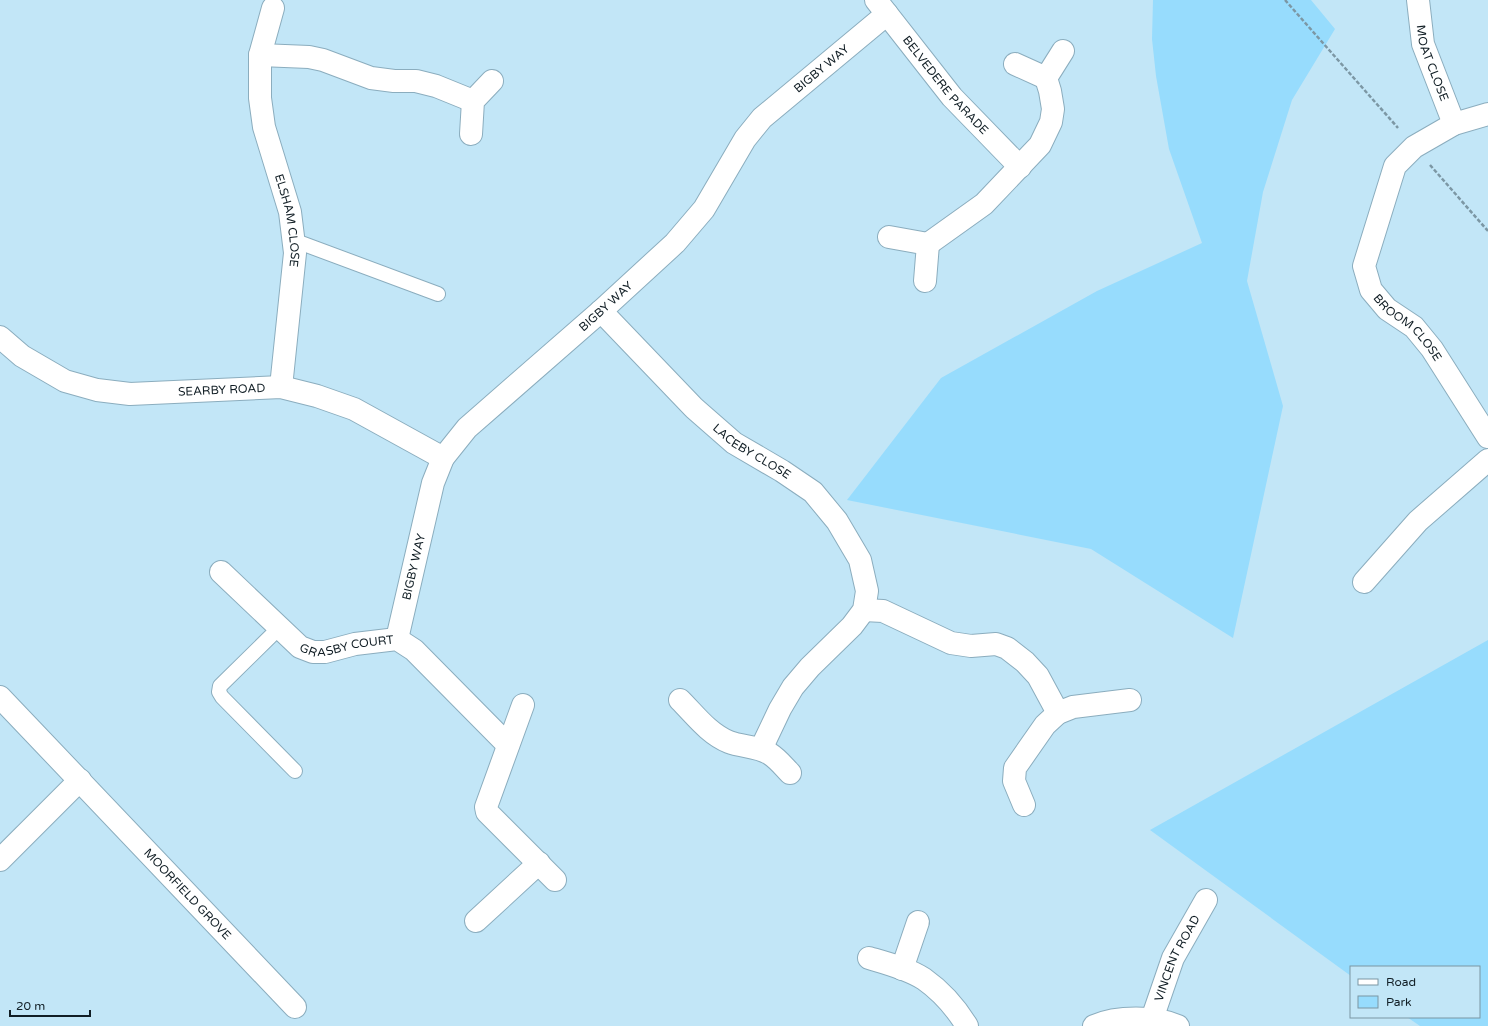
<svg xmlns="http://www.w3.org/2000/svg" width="1488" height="1026" viewBox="0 0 1488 1026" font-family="'Varela Round',sans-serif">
  <rect width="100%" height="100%" fill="#c2e6f7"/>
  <!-- green -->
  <g fill="#97dcfd">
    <polygon points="1153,0 1311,0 1335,29 1292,100 1263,192 1247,281 1283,406 1233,638 1091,549 847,500 941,378 1097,291 1202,243 1169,149 1156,76 1152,39"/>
    <polygon points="1488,640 1488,1026 1420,1026 1407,1017 1479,1017 1479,967 1351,967 1351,976 1150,830"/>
  </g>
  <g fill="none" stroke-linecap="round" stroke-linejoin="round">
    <!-- service casing -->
    <g stroke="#8badbe" stroke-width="16">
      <g id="service">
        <polyline points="293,240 438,294"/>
        <polyline points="280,627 220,686 219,692 222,697 295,771"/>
      </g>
    </g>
    <!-- minor casing -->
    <g stroke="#8badbe" stroke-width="24">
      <g id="minor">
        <path id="s1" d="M876,0L952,97L1020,167"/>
        <path id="s2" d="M1418,0L1423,44L1454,124"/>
        <path id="s3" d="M273,8L260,55V98L264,127L290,212L295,253L281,387"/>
        <polyline points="260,55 309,57 323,60 371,78 394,81 416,81 436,86 473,101"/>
        <polyline points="1015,64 1046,78 1063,51"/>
        <path id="s4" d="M1488,114L1454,124L1414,147L1395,166L1364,266L1371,290L1387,309L1414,327L1432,349L1488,437"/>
        <polyline points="471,134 473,101 492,81"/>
        <polyline points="889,237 928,244 925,281"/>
        <polyline points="928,244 984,204 1040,145 1051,122 1053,109 1050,91 1046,78"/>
        <path id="s5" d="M601,311L694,408L734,443L782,471L813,492L837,521L860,560L867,591L864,610L852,626L810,667L793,687L780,709L761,749"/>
        <path id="s6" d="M0,337L22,356L65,381L97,390L130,394L281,387L317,396L354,409L443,458"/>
        <path id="s7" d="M221,572L300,647L313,652H325L355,644L397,639L414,650L508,745"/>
        <polyline points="1364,582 1418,521 1488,460"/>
        <polyline points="864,610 883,611 951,643 971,646 996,644 1007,648 1025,662 1038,676 1058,713"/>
        <path id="s8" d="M397,639L433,483L443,458L467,428L601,311L675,243L704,209L745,139L762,118L887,14"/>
        <path id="s9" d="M0,697L295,1007"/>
        <path d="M680,700C695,715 709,734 729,742C742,747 758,746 770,754C778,759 784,767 790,773"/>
        <polyline points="523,705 486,807 487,812 555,880"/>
        <polyline points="1024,805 1014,781 1015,768 1045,725 1058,713 1073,707 1130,700"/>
        <polyline points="0,860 80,780"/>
        <polyline points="476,921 539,863"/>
        <path d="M869,958C886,963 909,969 924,979C941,991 956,1008 967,1026"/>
        <polyline points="902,969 918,922"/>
        <path id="s10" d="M1152,1019L1173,958L1206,900"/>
        <path d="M1094,1026C1117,1016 1155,1016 1178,1026"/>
      </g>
    </g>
    <!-- path -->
    <g stroke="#7c97a4" stroke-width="2.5" stroke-dasharray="4 2" stroke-linecap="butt">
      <polyline points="1285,0 1398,128"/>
      <polyline points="1430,165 1488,231"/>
    </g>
    <!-- service -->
    <use href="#service" stroke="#fff" stroke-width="14"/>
    <!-- minor -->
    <use href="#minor" stroke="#fff" stroke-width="22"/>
  </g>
  <g text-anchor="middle" stroke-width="3" stroke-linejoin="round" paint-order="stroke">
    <!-- street labels -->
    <g font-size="12" fill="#111e25" stroke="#c2e6f7">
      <text dy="4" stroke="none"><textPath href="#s2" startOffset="65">MOAT CLOSE</textPath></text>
      <text dy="4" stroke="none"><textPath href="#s8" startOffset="734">BIGBY WAY</textPath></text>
      <text dy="4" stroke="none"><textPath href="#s1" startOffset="110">BELVEDERE PARADE</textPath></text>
      <text dy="4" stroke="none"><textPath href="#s3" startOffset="218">ELSHAM CLOSE</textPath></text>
      <text dy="4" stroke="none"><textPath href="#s8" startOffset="410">BIGBY WAY</textPath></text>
      <text dy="4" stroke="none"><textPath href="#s4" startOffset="291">BROOM CLOSE</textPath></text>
      <text dy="4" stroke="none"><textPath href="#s6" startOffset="237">SEARBY ROAD</textPath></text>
      <text dy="4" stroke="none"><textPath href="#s5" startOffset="207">LACEBY CLOSE</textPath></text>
      <text dy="4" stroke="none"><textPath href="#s8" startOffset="74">BIGBY WAY</textPath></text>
      <text dy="4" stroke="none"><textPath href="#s7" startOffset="157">GRASBY COURT</textPath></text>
      <text dy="4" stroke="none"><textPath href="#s9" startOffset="272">MOORFIELD GROVE</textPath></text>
      <text dy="4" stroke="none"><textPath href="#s10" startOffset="66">VINCENT ROAD</textPath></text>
    </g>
  </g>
  <!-- legend -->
  <rect x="1350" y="966" width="130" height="52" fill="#c2e6f7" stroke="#7b96a3"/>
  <rect x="1358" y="979" width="20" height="6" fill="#ffffff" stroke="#7b96a3"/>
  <text x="1386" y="986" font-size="12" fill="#111e25">Road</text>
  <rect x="1358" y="996" width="20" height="12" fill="#97dcfd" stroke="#7b96a3"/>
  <text x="1386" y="1006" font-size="12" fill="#111e25">Park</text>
  <!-- scale -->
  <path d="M10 1010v6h80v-6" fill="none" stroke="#111e25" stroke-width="2"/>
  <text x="16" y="1010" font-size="12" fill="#111e25" stroke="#c2e6f7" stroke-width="3" paint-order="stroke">20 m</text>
</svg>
